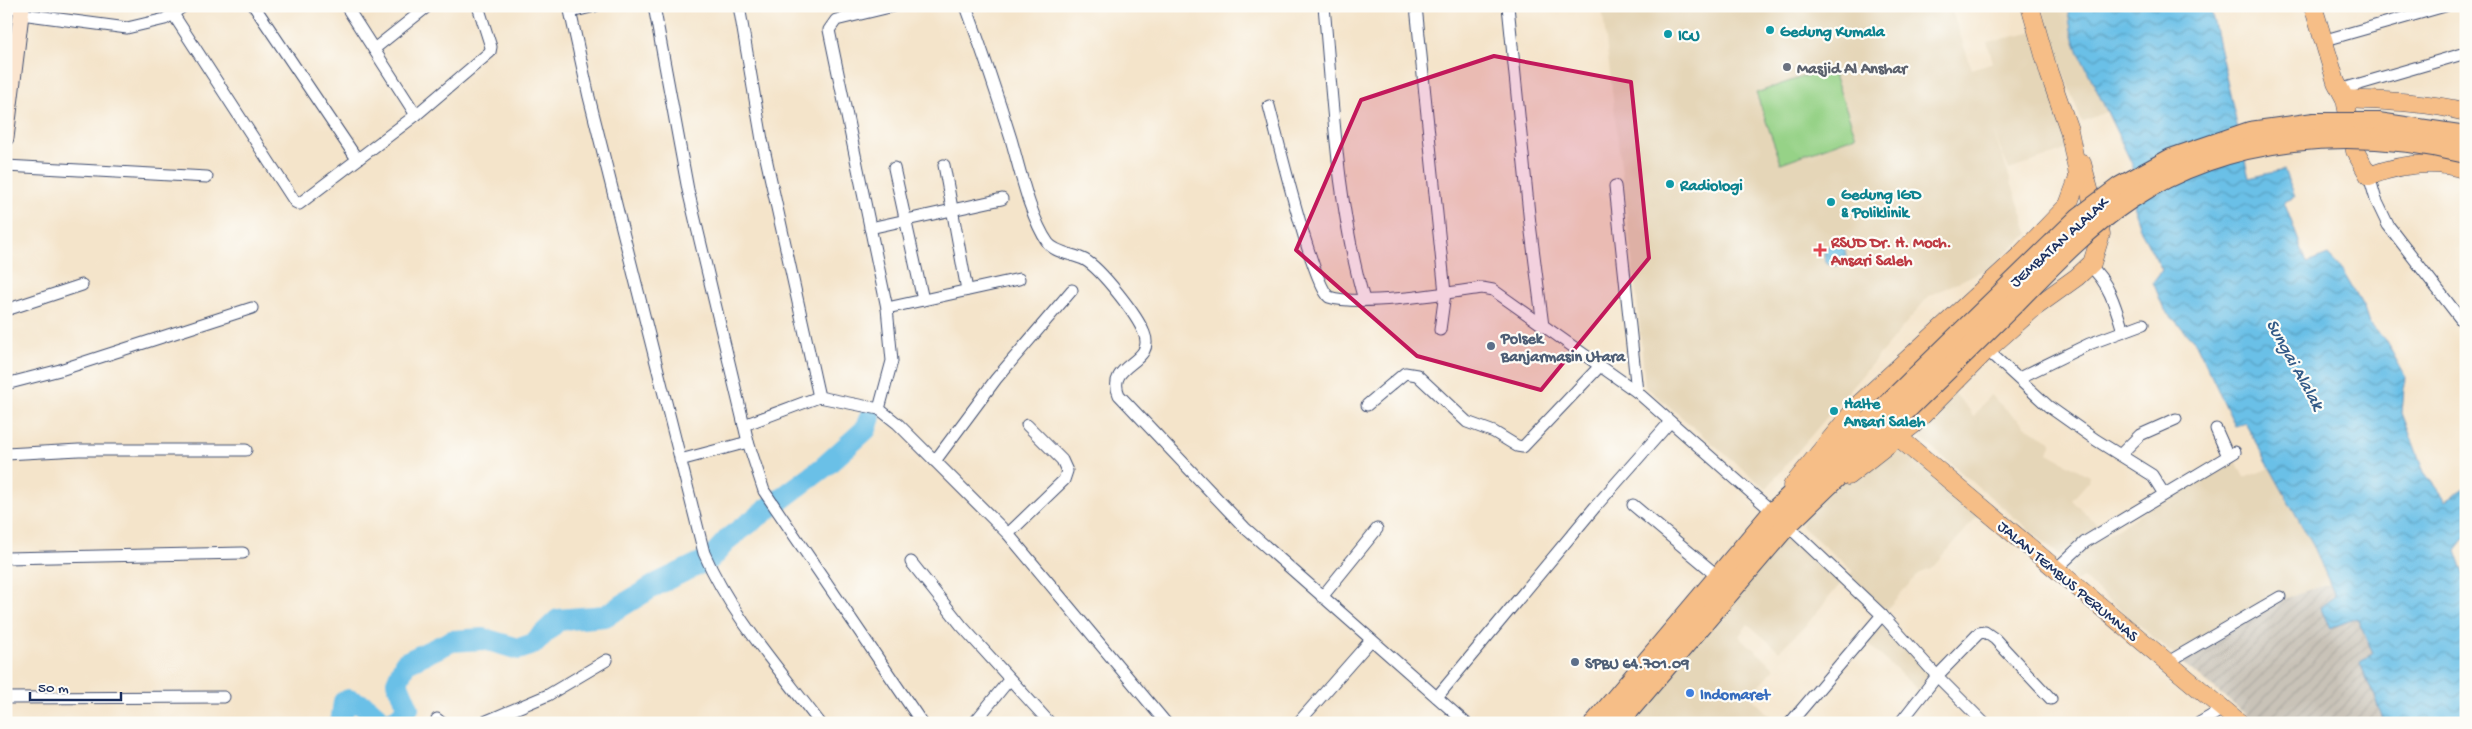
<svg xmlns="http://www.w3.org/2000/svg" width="2472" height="729" viewBox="0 0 2472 729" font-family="'Gochi Hand',sans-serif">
  <defs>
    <pattern id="industrial-furrows" width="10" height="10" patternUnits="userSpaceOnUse" patternTransform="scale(1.25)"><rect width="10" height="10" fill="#c9c3b8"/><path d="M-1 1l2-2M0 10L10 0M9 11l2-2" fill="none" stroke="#aca8a1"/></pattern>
    <pattern id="water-waves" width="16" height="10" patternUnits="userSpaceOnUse" patternTransform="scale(1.25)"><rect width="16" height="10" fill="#6ac0e7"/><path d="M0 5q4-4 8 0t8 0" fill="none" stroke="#569cbe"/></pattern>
  </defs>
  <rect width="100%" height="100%" fill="#fdfcf7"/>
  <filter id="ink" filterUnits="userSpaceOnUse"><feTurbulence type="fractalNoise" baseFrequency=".02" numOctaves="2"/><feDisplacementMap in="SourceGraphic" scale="10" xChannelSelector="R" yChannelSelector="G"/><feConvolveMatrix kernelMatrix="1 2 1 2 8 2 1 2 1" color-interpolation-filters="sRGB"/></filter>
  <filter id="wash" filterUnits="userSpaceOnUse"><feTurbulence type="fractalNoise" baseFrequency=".0096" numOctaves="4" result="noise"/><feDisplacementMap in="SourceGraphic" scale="20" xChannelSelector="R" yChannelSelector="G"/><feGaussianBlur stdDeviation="1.12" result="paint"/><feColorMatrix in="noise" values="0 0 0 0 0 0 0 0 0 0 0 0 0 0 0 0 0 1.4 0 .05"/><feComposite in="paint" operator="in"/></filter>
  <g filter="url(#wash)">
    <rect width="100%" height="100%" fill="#f4e4ca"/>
    <!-- built -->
    <g fill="#e5d6b8">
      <polygon points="1602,6 1950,6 1972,69 1993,62 1987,42 2035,32 2071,148 2009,170 1992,127 2029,234 1990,267 1929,296 1766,489 1645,386 1638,309"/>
      <polygon points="2042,6 2088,6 2118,107 2082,122 2053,46"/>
      <polygon points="1948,387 1969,409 1973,417 1990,395 2025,426 2052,442 2048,453 2089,476 2088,482 2072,500 2098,526 2059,555 1910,429"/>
      <polygon points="1892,436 1982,511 1931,569 1918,574 1885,611 1849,575 1853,571 1801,526 1804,515"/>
      <polygon points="2234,456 2244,478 2281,464 2335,583 2176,657 2083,578 2076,582 2063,570 2068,559"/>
      <polygon points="1787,531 1847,576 1806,625 1779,651 1748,624 1739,636 1775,668 1750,696 1777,723 1619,723"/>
      <polygon points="1885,616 1934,672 1918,690 1863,639"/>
    </g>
    <!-- industrial -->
    <polygon fill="url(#industrial-furrows)" points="2335,583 2374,641 2391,723 2256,723 2176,657 2187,649 2298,593"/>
    <!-- grass -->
    <polygon fill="#96d287" stroke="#588072" points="1831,67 1856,136 1781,163 1756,93"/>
    <!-- water -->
    <g fill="url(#water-waves)" stroke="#4278a2">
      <polygon points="2067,6 2210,6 2249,178 2284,170 2295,197 2284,202 2307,263 2328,255 2342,270 2364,308 2369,323 2386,341 2405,376 2402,413 2424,472 2445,500 2464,488 2466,491 2466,537 2456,550 2466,579 2466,723 2385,723 2360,663 2373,654 2357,618 2330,628 2320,607 2335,596 2315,549 2245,423 2235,426 2196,343 2164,309 2153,282 2162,270 2141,231 2135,213 2132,164 2079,53 2071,30"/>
      <circle cx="1835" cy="255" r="11"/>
    </g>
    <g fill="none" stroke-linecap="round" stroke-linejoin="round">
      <!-- river -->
      <polyline stroke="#6ac0e7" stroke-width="22" points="341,723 344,702 349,700 365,706 383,722 395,721 408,708 397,682 405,663 452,641 484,639 519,649 533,644 558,620 605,616 659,583 711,558 729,538 824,467 866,429 870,417"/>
    </g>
  </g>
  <g filter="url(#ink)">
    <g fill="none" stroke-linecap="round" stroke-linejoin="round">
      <!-- street casing -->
      <g stroke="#3c4a6e" stroke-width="13">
        <g id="street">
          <polyline points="6,6 22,9"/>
          <polyline points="254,6 357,159"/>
          <polyline points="346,6 416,115"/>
          <path d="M569,6L589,97L704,553C730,614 780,670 820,723"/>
          <polyline points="654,6 688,190 748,442 764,491 922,723"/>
          <polyline points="739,6 762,140 819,397"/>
          <path d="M966,6C982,50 997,94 1011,139C1020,170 1030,217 1048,243C1055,253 1074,254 1085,260C1101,269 1137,315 1144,333C1157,364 1105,363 1119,395L1245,528L1466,723"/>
          <path d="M1324,6C1333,104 1337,205 1364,300"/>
          <polyline points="1416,6 1445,293 1440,330"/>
          <polyline points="1508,6 1530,224 1543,326"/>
          <polyline points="571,12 595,6"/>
          <polyline points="21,14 127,28 165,19 184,6"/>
          <polyline points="173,14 295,202 299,204 416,115 490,52 491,47 478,6"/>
          <polyline points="2322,41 2445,6"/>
          <polyline points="374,49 428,6"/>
          <polyline points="2339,90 2466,53"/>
          <path d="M1269,106C1277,136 1312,283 1329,297C1360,307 1447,293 1482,288L1493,290L1637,392L1773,512"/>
          <polyline points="944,165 967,290"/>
          <polyline points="6,166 207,177"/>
          <polyline points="894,168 923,300"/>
          <polyline points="2369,176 2376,200 2388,225 2466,326"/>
          <polyline points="1615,186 1637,392"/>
          <polyline points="870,228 1002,199"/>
          <path d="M2090,266C2109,282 2116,308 2123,331"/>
          <polyline points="887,308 1019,279"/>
          <polyline points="6,310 82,285"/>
          <polyline points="1987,350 2048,406 2096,440 2152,475 2164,494"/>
          <polyline points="2019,378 2089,344 2143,324"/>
          <polyline points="6,384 60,370 252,308"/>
          <polyline points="1367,405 1405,373 1417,375 1467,422 1494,432 1517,446 1523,447 1600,366"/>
          <polyline points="879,409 892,361 887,308 829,30 836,20 894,6"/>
          <polyline points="744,425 819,397 879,409 898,424 1008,534 1166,723"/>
          <polyline points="2216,429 2228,456"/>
          <polyline points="6,454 79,450 246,450"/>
          <polyline points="2121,454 2140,435 2176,419"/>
          <polyline points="680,460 748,442"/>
          <polyline points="935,461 996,379 1072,290"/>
          <polyline points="1633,505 1719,577"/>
          <polyline points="1787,525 1882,615 1937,676 1984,723"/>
          <polyline points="1008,534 1064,480 1067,471 1062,460 1027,425"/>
          <polyline points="6,558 243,553"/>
          <polyline points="911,562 961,625 1050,723"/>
          <polyline points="2055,570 2085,542 2235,452"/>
          <polyline points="1322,597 1377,529"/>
          <polyline points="2168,662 2280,597"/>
          <polyline points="1437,697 1595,507 1670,422"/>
          <polyline points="6,698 224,697"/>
          <polyline points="437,719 442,723"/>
          <polyline points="482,723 548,695 607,660"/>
          <polyline points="974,723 1009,680"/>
          <polyline points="1298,723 1371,640"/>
          <polyline points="1790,723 1882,615"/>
          <polyline points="1900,723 1937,676 1979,633 1985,632 1995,639 2051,699"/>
          <polyline points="2199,723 2223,709"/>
        </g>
      </g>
      <!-- secondary casing -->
      <g stroke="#3c4a6e" stroke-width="17">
        <polyline id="secondary" points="6,138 22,6"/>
      </g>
      <!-- primary casing -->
      <g stroke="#3c4a6e" stroke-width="19">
        <g id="primary">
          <path d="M2313,6L2336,82L2345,99L2355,151L2369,176C2401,164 2433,159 2466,170"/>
          <path d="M2345,99C2386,101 2426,102 2466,112"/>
          <polyline points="1898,437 2240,723"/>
          <polyline points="1848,476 1913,425 1987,350 2034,308 2077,277 2092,263 2101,234 2082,163"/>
          <polyline points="1792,486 1860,403 2019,256 2068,205 2078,178 2077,170 2069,130 2049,73 2030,6"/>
        </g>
      </g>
      <!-- highway casing -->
      <g stroke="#3c4a6e" stroke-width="22">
        <g id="highway">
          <polyline points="1595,723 1773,512 1890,402"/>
          <polyline points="1618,723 1787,525 1902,414"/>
        </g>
      </g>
      <!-- street -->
      <use href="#street" stroke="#fff" stroke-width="11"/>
      <!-- secondary -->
      <use href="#secondary" stroke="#fbe5cf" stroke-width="15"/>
      <!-- primary -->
      <use href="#primary" stroke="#f6be87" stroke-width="18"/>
      <!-- highway -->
      <use href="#highway" stroke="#f6be87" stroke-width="20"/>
      <!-- highway-bridge casing -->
      <g stroke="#3c4a6e" stroke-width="22" stroke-linecap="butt">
        <g id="highway-bridge">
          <polyline points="1890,402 2080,217 2120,187 2171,159 2250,132 2314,123 2378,123 2466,136"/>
          <path d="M1902,414C1938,379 1974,344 2010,308C2048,269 2085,229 2130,199C2228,134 2354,125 2466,153"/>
        </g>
      </g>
      <!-- highway-bridge -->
      <use href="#highway-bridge" stroke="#f6be87" stroke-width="20"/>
    </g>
  </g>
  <!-- marked area -->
  <path fill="#c2185b" fill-opacity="0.2" stroke="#c2185b" stroke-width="4" stroke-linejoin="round" d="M1494,56L1631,82L1649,258L1541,390L1417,356L1296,250L1361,100Z"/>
  <!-- markers -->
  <g fill="#0f9aa8" stroke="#fdfcf7" stroke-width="2">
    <circle cx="1770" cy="30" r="5"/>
    <circle cx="1668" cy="34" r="5"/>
    <circle cx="1670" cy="184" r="5"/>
    <circle cx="1831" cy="202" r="5"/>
    <circle cx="1834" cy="411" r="5"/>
  </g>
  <circle fill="#6b7280" stroke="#fdfcf7" stroke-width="2" cx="1787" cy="67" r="5"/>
  <path fill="#e0444e" stroke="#fdfcf7" stroke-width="2" d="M1817.5 242.5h5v5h5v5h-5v5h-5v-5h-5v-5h5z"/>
  <g fill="#5c6f8a" stroke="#fdfcf7" stroke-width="2">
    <circle cx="1491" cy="346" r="5"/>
    <circle cx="1575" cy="662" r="5"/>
  </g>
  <circle fill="#3f7fe0" stroke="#fdfcf7" stroke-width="2" cx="1690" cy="693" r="5"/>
  <g text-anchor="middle" stroke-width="4.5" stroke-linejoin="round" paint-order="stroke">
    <!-- culture labels -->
    <g font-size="16" font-weight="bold" fill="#0d838f" stroke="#fdfcf7" text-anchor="start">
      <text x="1780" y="36">Gedung Kumala</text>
      <text x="1678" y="40">ICU</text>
      <text x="1680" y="190">Radiologi</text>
      <text x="1841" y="199">Gedung IGD<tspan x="1841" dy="18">&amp; Poliklinik</tspan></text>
      <text x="1844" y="408">Halte<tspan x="1844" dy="18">Ansari Saleh</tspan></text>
    </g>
    <!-- worship labels -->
    <g font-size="16" font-weight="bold" fill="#5b616d" stroke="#fdfcf7" text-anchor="start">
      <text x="1797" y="73">Masjid Al Anshar</text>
    </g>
    <!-- health labels -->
    <g font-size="16" font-weight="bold" fill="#be3a42" stroke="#fdfcf7" text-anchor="start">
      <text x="1831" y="247">RSUD Dr. H. Moch.<tspan x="1831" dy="18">Ansari Saleh</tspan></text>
    </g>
    <!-- street labels -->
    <g font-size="16" fill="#1b2f5e" stroke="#fdfcf7">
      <text transform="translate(2058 241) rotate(-42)" y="6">JEMBATAN ALALAK</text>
      <text transform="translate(2069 580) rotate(40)" y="6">JALAN TEMBUS PERUMNAS</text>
    </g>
    <!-- service labels -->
    <g font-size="16" font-weight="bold" fill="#4e5e75" stroke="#fdfcf7" text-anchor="start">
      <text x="1501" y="343">Polsek<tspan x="1501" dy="18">Banjarmasin Utara</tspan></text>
      <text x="1585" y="668">SPBU 64.701.09</text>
    </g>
    <!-- shop labels -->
    <g font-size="16" font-weight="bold" fill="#366cbe" stroke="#fdfcf7" text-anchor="start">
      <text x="1700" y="699">Indomaret</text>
    </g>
    <!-- water labels -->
    <g font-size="18" font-style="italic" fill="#335a87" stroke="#fdfcf7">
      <text transform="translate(2296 364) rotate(61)" y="6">Sungai Alalak</text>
    </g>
  </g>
  <!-- margin -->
  <rect width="2472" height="729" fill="none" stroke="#fdfcf7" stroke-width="25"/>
  <!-- scale -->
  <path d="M30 692v8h91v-8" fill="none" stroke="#1b2f5e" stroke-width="2.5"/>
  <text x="38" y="692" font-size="15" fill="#1b2f5e" stroke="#fdfcf7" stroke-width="4" paint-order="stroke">50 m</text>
</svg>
